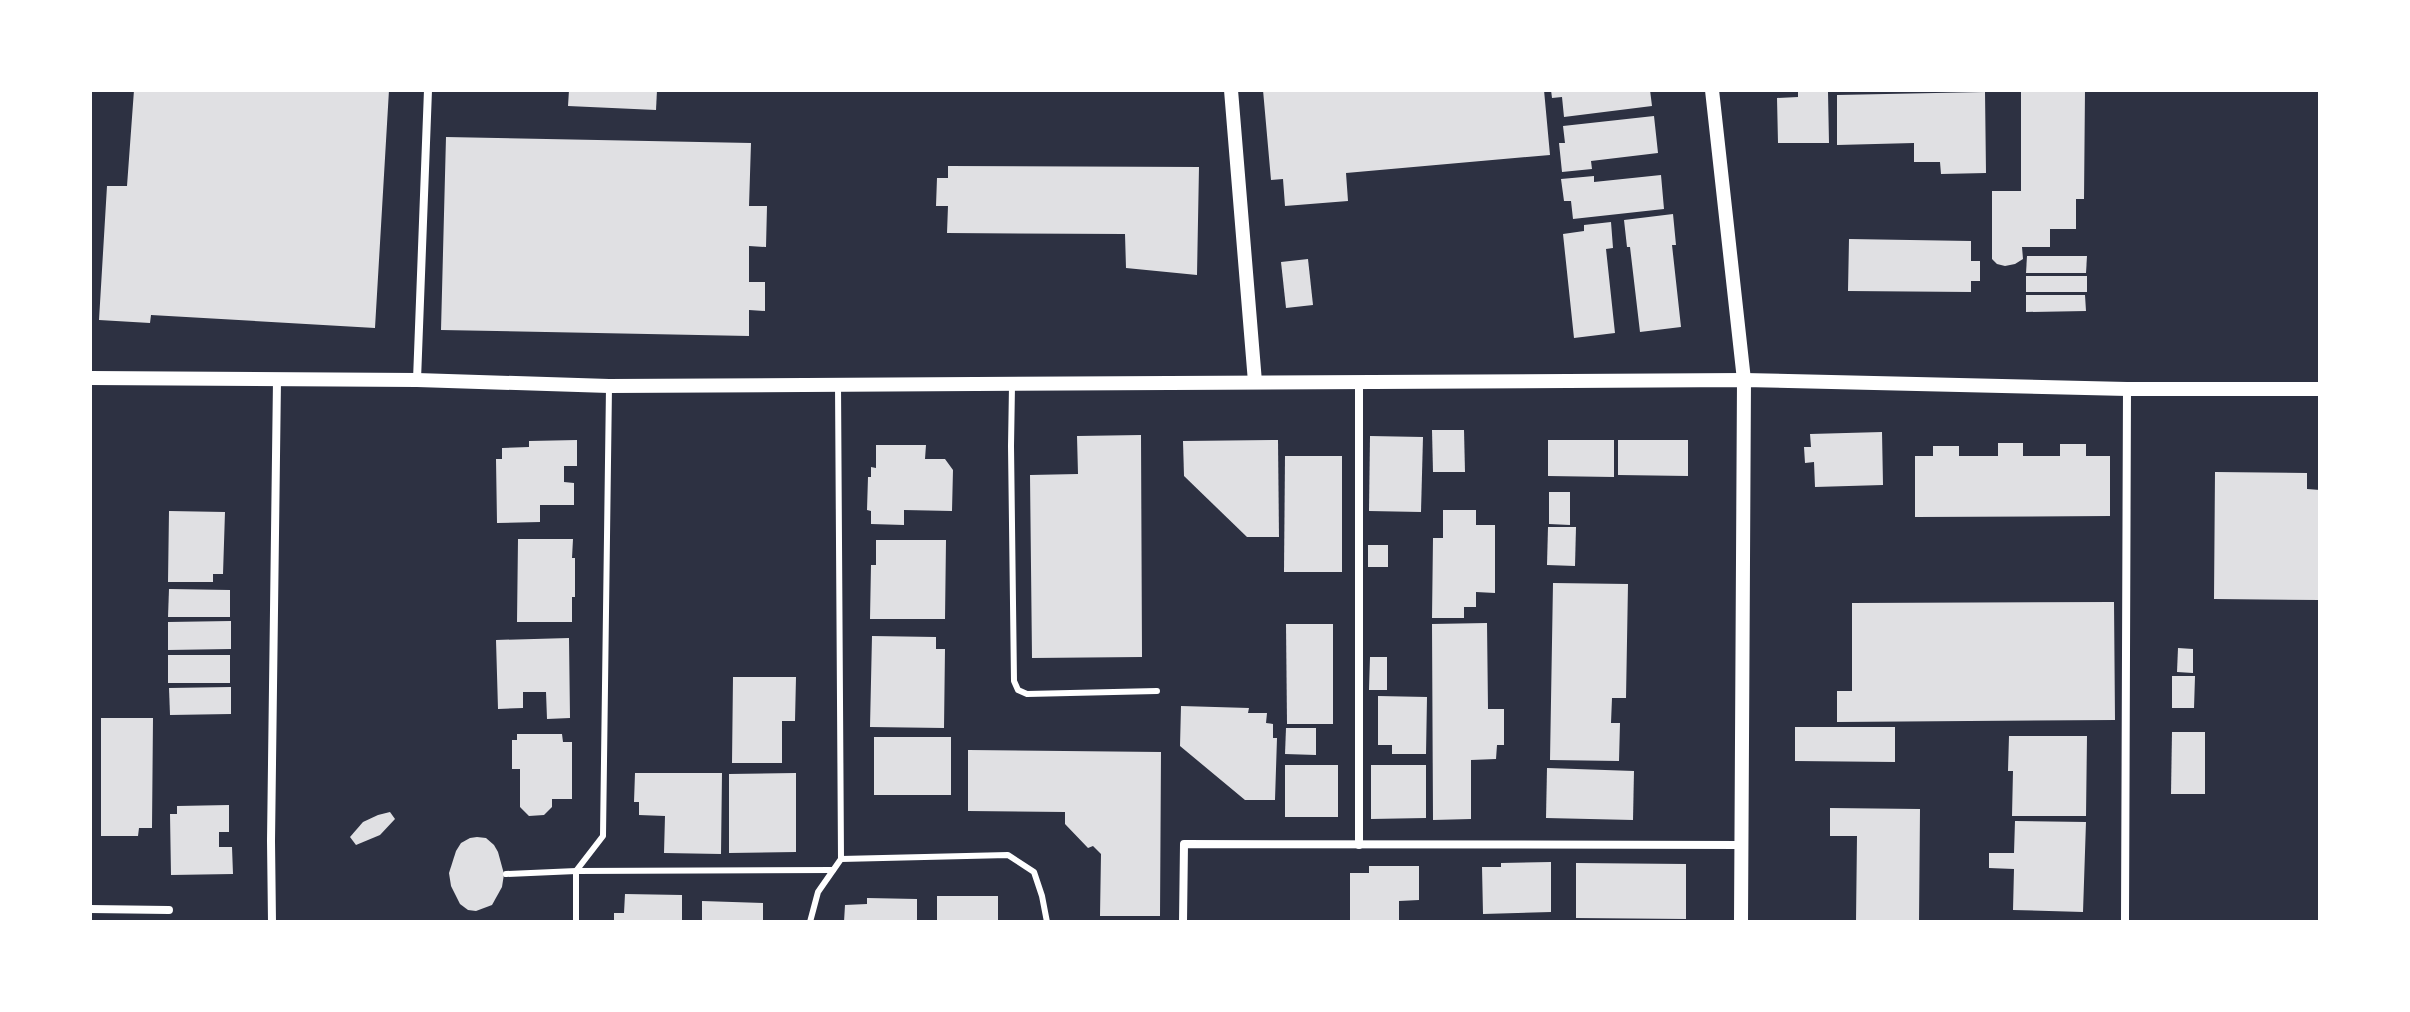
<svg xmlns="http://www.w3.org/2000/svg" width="2410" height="1012" viewBox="0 0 2410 1012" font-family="Karla,sans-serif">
  <rect width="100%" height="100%" fill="#2d3142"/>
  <!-- building -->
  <g fill="#e0e0e3">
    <polygon points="134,90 389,90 375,328 151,315 150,323 99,320 107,186 127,186"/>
    <polygon points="569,90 657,90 656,110 568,106"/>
    <polygon points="1263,90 1544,90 1550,155 1346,173 1348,201 1285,206 1283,179 1271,180"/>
    <polygon points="1551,90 1650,90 1652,106 1564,117 1562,97 1552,98"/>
    <polygon points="2021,90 2085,90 2084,199 2076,199 2076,229 2050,229 2050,247 2022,247 2023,259 2015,264 2005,266 1997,264 1992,259 1992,191 2021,191"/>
    <polygon points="1798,92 1828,92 1829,143 1778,143 1777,98 1798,97"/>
    <polygon points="1985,92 1986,173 1941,174 1940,162 1914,162 1914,143 1837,145 1837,95"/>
    <polygon points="1654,116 1658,153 1591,161 1592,169 1562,172 1559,143 1565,143 1563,126"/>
    <polygon points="446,137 751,143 749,206 767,206 766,247 749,246 749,282 765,282 765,311 749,310 749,336 441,330"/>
    <polygon points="948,166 1199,167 1197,275 1126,268 1125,234 947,233 948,206 936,206 937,178 948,178"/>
    <polygon points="1661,175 1664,209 1573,219 1571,201 1564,201 1561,179 1594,176 1594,182"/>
    <polygon points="1673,214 1676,245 1672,245 1681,327 1640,332 1630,247 1627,247 1624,220"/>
    <polygon points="1611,222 1613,248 1606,249 1615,333 1574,338 1563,234 1584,231 1584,225"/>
    <polygon points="1849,239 1971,241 1971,261 1980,261 1980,281 1971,281 1971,292 1848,291"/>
    <polygon points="2027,256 2087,256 2086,273 2026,273"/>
    <polygon points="1308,259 1313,305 1286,308 1281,262"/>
    <rect x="2026" y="276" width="61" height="16"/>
    <polygon points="2026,295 2085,295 2086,311 2026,312"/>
    <polygon points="1432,430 1464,430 1465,472 1433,472"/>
    <polygon points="1882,432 1883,485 1815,487 1814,462 1805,463 1804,447 1811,447 1810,434"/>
    <polygon points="1141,435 1142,657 1032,658 1030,475 1078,474 1077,436"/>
    <polygon points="1370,436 1423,437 1421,512 1369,511"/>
    <polygon points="577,440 577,466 564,466 564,482 574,483 574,505 540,505 540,522 497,523 496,459 502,459 502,448 529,447 529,441"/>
    <polygon points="1278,440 1279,537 1247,537 1184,476 1183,441"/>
    <polygon points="1548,440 1614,440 1614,477 1548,476"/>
    <polygon points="1618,440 1688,440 1688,476 1618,475"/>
    <polygon points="1998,443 2023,443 2023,456 2060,456 2060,444 2086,444 2086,456 2110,456 2110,516 1915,517 1915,456 1933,456 1933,446 1959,446 1959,456 1998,456"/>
    <polygon points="876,445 926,445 925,459 945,459 953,470 952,511 904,510 904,525 871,524 871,511 867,510 868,477 871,477 871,467 876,468"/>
    <polygon points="1285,456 1342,456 1342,572 1284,572"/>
    <polygon points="2215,472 2307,473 2307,489 2320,490 2320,600 2214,599"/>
    <polygon points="1549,492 1570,492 1570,525 1549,524"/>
    <polygon points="1443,510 1476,510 1476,525 1495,525 1495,593 1476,592 1476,607 1464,607 1464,618 1432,618 1433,538 1443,538"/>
    <polygon points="169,511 225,512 223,574 213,574 213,582 168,582"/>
    <polygon points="1548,527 1576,527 1575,566 1547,565"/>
    <polygon points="518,539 573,539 572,558 575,558 575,597 572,597 572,622 517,622"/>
    <polygon points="876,540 946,540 945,619 870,619 871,565 876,565"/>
    <rect x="1368" y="545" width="20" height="22"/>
    <polygon points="1553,583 1628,584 1626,698 1612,698 1611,723 1620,723 1619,761 1550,760"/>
    <polygon points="169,589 230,590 230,617 168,617"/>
    <polygon points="2114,602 2115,720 1837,722 1837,691 1852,691 1852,603"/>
    <polygon points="231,621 231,649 168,650 168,622"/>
    <polygon points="1487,623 1488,709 1504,709 1504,745 1497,745 1496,759 1471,760 1471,819 1433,820 1432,624"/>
    <polygon points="1286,624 1333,624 1333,724 1287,724"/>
    <polygon points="872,636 936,637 936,649 945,649 944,728 870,727"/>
    <polygon points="569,638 570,718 547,719 546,692 523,692 523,708 498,709 496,640"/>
    <polygon points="2178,648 2193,649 2193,673 2177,672"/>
    <rect x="168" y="655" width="62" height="28"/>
    <polygon points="1370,657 1387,657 1387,690 1369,690"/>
    <polygon points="2172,676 2195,676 2194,708 2172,708"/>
    <polygon points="733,677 796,677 795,721 782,721 782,763 732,763"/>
    <polygon points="231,687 231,714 170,715 169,688"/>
    <polygon points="1378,696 1427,697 1426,754 1392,754 1392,745 1378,745"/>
    <polygon points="1181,706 1249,708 1248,713 1267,713 1266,723 1273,724 1273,738 1277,738 1275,800 1245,800 1180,746"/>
    <polygon points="101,718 153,718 152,828 139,828 138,836 101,836"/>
    <polygon points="1795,727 1895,727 1895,762 1795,761"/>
    <polygon points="1286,728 1316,728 1316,755 1285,754"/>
    <polygon points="2172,732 2205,732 2205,794 2171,794"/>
    <polygon points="517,734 562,734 563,742 572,742 572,799 552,799 552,807 544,815 529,816 520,807 520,769 512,769 512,740 517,740"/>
    <polygon points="2009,736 2087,736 2086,816 2012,816 2013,771 2008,771"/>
    <rect x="874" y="737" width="77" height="58"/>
    <polygon points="968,750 1161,752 1160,916 1100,916 1101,854 1093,846 1088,848 1065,824 1065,812 968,811"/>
    <rect x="1285" y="765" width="53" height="52"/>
    <polygon points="1371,765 1426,765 1426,818 1371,819"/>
    <polygon points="1547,768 1634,771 1633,820 1546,818"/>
    <polygon points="635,773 722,773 721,854 664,853 665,816 639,815 639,802 634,802"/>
    <polygon points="796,773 796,852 729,853 729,774"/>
    <polygon points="229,805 229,832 219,832 219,847 232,847 233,874 171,875 170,814 177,814 177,806"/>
    <polygon points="1830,808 1920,809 1919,922 1856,922 1857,836 1830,836"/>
    <polygon points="390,812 395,819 380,835 356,845 350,837 363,822 378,815"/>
    <polygon points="2015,821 2086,822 2083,912 2013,910 2014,869 1989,868 1989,853 2014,853"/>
    <polygon points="477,837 486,838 494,845 498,852 504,874 502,887 492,905 476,911 468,910 460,904 451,886 449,873 456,851 461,843 470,838"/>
    <polygon points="1551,862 1551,912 1483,914 1482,867 1501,867 1501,863"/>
    <polygon points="1576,863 1686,864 1686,919 1576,918"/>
    <polygon points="1369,866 1419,866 1419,900 1399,901 1399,921 1350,921 1350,873 1369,873"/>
    <polygon points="625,894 682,895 682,922 614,922 614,913 624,913"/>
    <rect x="937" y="896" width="61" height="26"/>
    <polygon points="867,898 917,899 917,922 844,922 845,905 867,904"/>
    <polygon points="702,901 763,903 763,922 702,922"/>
  </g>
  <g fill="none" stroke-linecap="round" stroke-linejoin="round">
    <!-- service -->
    <g stroke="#fff" stroke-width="6">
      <polyline points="1012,386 1011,446 1014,681 1018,690 1027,694 1157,691"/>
      <polyline points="841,859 1008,855 1034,872 1042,896 1047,922"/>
      <polyline points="506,874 576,871 833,870"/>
      <polyline points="576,922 576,871 603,836 609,387"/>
      <polyline points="810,922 818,892 841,859 838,384"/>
    </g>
    <!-- minor -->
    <g stroke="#fff" stroke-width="8">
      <polyline points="417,380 428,90"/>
      <polyline points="1359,383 1359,845"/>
      <polyline points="90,909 169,910"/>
      <polyline points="272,922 271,841 277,380"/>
      <polyline points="1183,922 1184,844 1741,845"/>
      <polyline points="2125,922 2127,389"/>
    </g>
    <!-- tertiary -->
    <g stroke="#fff" stroke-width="14">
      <polyline points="1231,90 1255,382"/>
      <polyline points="1712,90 1744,380 1741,922"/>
      <polyline points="90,378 417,380 609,386 1744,380 2127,389 2320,389"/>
    </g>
  </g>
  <!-- border -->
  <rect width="2410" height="1012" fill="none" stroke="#ffffff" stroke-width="184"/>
</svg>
